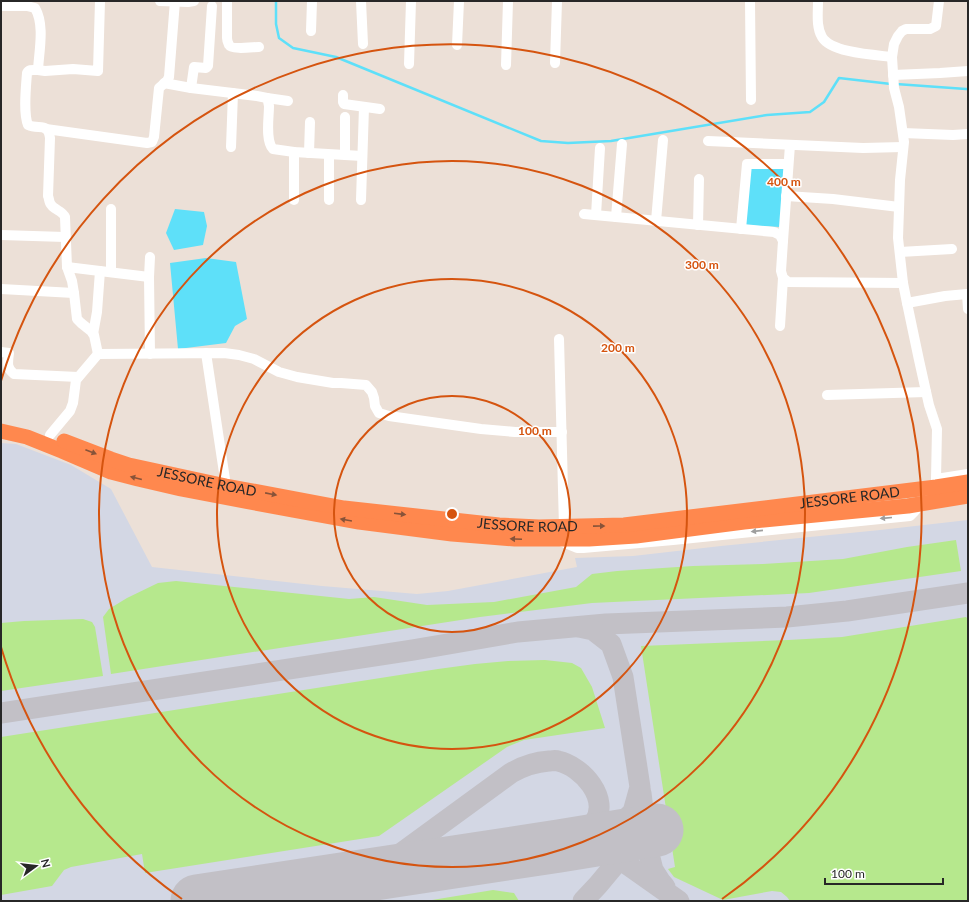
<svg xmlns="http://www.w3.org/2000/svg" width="969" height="902" viewBox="0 0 969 902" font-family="Lato,sans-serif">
  <rect width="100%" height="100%" fill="#ece0d7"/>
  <!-- airport -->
  <polygon fill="#d3d7e4" points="1,443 16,444 71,465 111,489 152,567 322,586 417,594 448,591 577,567 575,558 633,556 721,546 880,530 968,520 968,901 1,901"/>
  <!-- green -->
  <g fill="#b6e88d">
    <polygon points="956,540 961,571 809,593 592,603 480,617 111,674 103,617 109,609 127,598 158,583 176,581 349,599 374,597 427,605 494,602 576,587 592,574 617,571 693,566 763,564 843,559 907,547"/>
    <polygon points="966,617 968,619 968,901 790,901 787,897 781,892 772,891 723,900 674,877 668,869 675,867 641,646 788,640 842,637"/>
    <polygon points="83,619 92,622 95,627 103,676 1,691 1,623 24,621"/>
    <polygon points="545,660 572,663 581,668 592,687 605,728 524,740 507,747 379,836 145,873 142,854 71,867 64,870 52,886 1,895 1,737 438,669 475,664 508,661"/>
    <polygon points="493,890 514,893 519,901 426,901"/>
  </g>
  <!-- water -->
  <g fill="#5ee0f9">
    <polygon points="748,168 786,169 780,227 743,225"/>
    <polygon points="175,209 204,212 207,226 203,245 174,250 166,233"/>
    <polygon points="206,258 236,262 247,319 235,326 226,343 178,349 170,263"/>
  </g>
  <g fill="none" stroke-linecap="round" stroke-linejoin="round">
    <!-- stream -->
    <g stroke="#5ee0f9" stroke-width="2.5">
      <polyline points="276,1 276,24 279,38 293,48 336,57 541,141 568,143 611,141 767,115 810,112 824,102 839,78 891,84"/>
      <polyline points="896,84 966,89 968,89"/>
    </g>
    <!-- taxiway -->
    <g stroke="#c2c0c6" stroke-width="21">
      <polyline points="1,713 413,650 518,632 606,624 787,617 847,611 968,593"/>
      <polyline points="641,793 648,850 653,870 660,881 665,887"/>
      <polyline points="577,843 614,831 633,812 640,787 623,677 611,644 593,630 579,627"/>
      <polyline points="575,846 602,850 618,858 679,901"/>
      <path d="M333,880L371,872L396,857L511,773C523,766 535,762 549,761C551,761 555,760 558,761C582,766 611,799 594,823C585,836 573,842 559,846"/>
      <polyline points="583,901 598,885 638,837 642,818"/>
    </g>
    <!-- runway -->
    <polyline stroke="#c2c0c6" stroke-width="53" points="197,901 559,846 657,830"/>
    <!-- minor -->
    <g stroke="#fff" stroke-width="10">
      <polyline points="160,1 188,2 194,1"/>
      <path d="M227,1V38C227,40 228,43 229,45C232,50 253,47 259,47"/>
      <polyline points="361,1 363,44"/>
      <polyline points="750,1 751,100"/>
      <path d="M818,1C818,13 816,27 822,37C831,53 876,55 892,57"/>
      <path d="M1,6H27L35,8C45,25 39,51 38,70L45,71L73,69L98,71L100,1"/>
      <polyline points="311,31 312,1"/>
      <polyline points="457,45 459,1"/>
      <polyline points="555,63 557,1"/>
      <polyline points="409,64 411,1"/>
      <polyline points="506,65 508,1"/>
      <path d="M38,70C33,70 29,69 27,73C26,87 23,113 28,125C39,130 48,122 50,138L48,196C49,198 49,201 50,203C53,210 62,210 65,217L67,267L72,281L74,293L77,319L81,323L91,331L94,335L98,354"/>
      <polyline points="893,75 940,73 968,71"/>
      <path d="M164,83L191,88L257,96L267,98L268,101L269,106C269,117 265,141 273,149L294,152L362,156"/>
      <polyline points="191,88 194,67 206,68 208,66 212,6"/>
      <polyline points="343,95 343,102 344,104 380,109"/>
      <polyline points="267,98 288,101"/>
      <polyline points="345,117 345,155"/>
      <polyline points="46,129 147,143 152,142 154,137 159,88 167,81 169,77 175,1"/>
      <polyline points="903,133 953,135 968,134"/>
      <polyline points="708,141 863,148 903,147"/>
      <polyline points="231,147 233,93"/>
      <polyline points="294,152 294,200"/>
      <polyline points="309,153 310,122"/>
      <polyline points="786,196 833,199 899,207"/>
      <polyline points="329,200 329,155"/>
      <polyline points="361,200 364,107"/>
      <polyline points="584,214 774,232 780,235 783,241 781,271 783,278 788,282 903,283"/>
      <polyline points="596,215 600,148"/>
      <polyline points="616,217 622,144"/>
      <polyline points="656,221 663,140"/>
      <polyline points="698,225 699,179"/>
      <polyline points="741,229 747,164 788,164"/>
      <polyline points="1,235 65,237"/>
      <polyline points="783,241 790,145"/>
      <polyline points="900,252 952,249"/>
      <polyline points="150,257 149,277 150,354"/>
      <polyline points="67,267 149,277"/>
      <polyline points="111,272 111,209"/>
      <polyline points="1,289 74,293"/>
      <polyline points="907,303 945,296 967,294 968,309"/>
      <polyline points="780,326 783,278"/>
      <polyline points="93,334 97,312 100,271"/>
      <polyline points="559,339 564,527"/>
      <path d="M1,352L9,353C8,362 6,368 14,374L78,377"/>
      <polyline points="206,353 226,486"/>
      <polyline points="827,395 926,392"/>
      <polyline points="50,435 70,411 73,403 76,380 98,354 224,353 239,355 254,359 279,372 297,377 333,383 341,383 366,385 372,392 374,398 375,406 379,413 389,416 481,429 515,432 562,432"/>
      <polyline points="936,479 968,474"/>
      <polyline points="937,492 936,479 937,429 929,405 919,360 907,303 903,283 898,238 900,180 904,142 899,107 894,88 892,57 894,44 898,36 902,31 906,29 930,29 936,26 939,1"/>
      <polyline points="560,541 577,548 583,548 673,540 910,516 914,512 920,505"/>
    </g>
    <!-- highway -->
    <g stroke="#ff884e" stroke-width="15">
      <polyline points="1,431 27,437 62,451 111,472 138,479 181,489 292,510 359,522 452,534 515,539 589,539 636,536 744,522 908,506 968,496"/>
      <path id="s1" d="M64,441L111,459L129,465L226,486L344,508L499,525L539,527L624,525L936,487L968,482"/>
    </g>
  </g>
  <!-- one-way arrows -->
  <defs><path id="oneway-solid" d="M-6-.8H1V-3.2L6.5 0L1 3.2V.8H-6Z"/></defs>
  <g fill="#885339">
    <use href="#oneway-solid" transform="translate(91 452) rotate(21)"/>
    <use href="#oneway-solid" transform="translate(136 478) rotate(-166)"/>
    <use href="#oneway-solid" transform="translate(271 494) rotate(11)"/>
    <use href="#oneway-solid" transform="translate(400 514) rotate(7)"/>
    <use href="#oneway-solid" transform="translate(346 520) rotate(-170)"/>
    <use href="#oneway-solid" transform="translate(599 526) rotate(-1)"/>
    <use href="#oneway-solid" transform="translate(516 539) rotate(-178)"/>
  </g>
  <g fill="#9e9e9e">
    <use href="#oneway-solid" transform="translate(886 518) rotate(175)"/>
    <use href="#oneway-solid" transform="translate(757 531) rotate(174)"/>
  </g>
  <!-- distance rings -->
  <g fill="none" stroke="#d5540f" stroke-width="2">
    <circle cx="452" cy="514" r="118"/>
    <circle cx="452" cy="514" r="235"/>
    <circle cx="452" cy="514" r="353"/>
    <path d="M182 899A470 470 0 0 1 1 647M1 381A470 470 0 1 1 722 899"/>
  </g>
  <g text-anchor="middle" stroke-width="3" stroke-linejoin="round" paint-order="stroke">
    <!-- street labels -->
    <g font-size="14" fill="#272727" stroke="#fff">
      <text dy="5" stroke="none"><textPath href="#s1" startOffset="149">JESSORE ROAD</textPath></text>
      <text dy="5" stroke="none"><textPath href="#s1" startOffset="797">JESSORE ROAD</textPath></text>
      <text dy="5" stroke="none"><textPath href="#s1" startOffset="473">JESSORE ROAD</textPath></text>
    </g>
  </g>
  <circle cx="452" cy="514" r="6" fill="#d5540f" stroke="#fff" stroke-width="2"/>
  <g font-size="12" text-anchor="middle" font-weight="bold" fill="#d5540f" stroke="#fff" stroke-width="3" stroke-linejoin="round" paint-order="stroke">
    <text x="784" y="186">400 m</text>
    <text x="702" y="269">300 m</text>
    <text x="618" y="352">200 m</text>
    <text x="535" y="435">100 m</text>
  </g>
  <!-- border -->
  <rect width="969" height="902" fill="none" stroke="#272727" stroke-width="4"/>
  <!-- north arrow -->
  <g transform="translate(36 866) rotate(75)" stroke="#ffffff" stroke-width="3" paint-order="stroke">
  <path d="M0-3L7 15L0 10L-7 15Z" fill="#272727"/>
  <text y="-6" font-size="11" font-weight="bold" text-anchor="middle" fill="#272727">N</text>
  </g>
  <!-- scale -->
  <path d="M825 878v6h118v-6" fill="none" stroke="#272727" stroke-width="2"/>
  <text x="831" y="878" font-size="12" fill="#272727" stroke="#ffffff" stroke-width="3" paint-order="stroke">100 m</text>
</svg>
